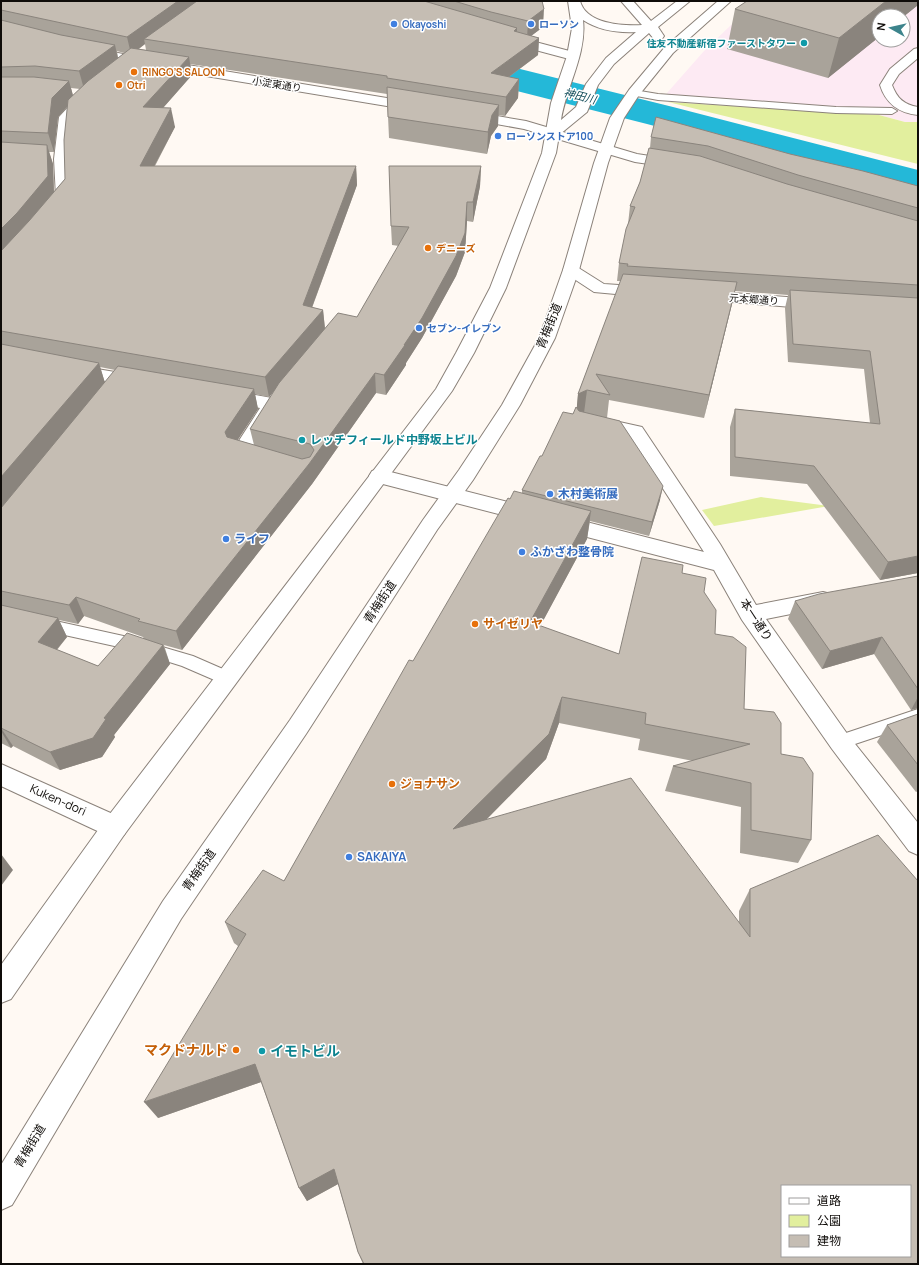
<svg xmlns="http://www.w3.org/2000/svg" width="919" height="1265" viewBox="0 0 919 1265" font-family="Manrope,'Noto Sans JP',sans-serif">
  <rect width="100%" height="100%" fill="#fff9f3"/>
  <!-- commercial -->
  <path fill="#fdeaf3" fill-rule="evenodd" d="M756,1H918V122H905L879,115L668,102L667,93L704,51ZM879,16H903V40H879Z"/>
  <!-- green -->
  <g fill="#e2ef9e">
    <polygon points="668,102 879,115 905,122 918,122 918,164"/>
    <polygon points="761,497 829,506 714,526 702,510"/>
  </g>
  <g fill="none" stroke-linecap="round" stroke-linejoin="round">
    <!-- river -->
    <polygon fill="#24b8d8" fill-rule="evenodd" points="428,46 673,107 918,170 918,196 647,124 415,65 409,57 415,49"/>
    <!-- lane casing -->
    <g stroke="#8b827a" stroke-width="2">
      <g id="lane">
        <polygon points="634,90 658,94 836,107 892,108 897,111 892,114 836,113 658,100 631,95 629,93 631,91"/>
        <polygon points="1,609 128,637 193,656 232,673 234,678 232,683 226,685 182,666 128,649 1,621"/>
        <polygon points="918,709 918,723 840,749 834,747 831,742 834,737"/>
      </g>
    </g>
    <!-- street casing -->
    <g stroke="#8b827a" stroke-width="2">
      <g id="street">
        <polygon points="509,35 577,53 579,56 577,59 573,60 505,42 503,39 505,36"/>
        <polygon points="88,47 133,56 417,103 422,104 424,107 422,110 417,111 133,64 84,54 82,51 84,48"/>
        <path d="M918,48V58L899,74L892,85C897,98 904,105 918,107V115C899,113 886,104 880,85L890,69L914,49Z"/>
        <path d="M87,91L92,92L93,95L72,118L68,159L70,197C64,205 60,214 49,211L47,208L56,197L54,159L59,117L82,92Z"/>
        <polygon points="468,111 526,121 637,154 676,160 681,161 683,164 681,167 676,168 635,162 524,129 463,118 461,115 463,112"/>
        <polygon points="571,265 577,267 604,284 648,287 654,289 656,292 654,295 648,297 594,292 565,273 563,270 565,267"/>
        <polygon points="704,291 815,299 821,301 823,304 821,307 815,309 698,299 696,296 698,293"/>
        <polygon points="73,365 139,376 145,378 148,382 145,386 139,388 67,374 64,370 67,366"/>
        <path d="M227,390L272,398L278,400L281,404L252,450L264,453L267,458L264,463C253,465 243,460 233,457L231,453L260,408L221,400L218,396L221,392Z"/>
        <polygon points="597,417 642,427 720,544 756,605 823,592 831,594 834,600 831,606 766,619 848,735 918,823 918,855 909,851 832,749 742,620 714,570 379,483 372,481 369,476 372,471 379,469 704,552 629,436 590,427 588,423 590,419"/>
      </g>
    </g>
    <!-- secondary casing -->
    <g stroke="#8b827a" stroke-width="2">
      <polygon id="secondary" points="1,764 124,819 128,827 124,835 115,838 106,835 1,786"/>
    </g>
    <!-- primary casing -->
    <g stroke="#8b827a" stroke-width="2">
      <g id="primary">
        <path d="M568,1H580C586,24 622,26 642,25L621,1H633L651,21L677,1H690L658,27L664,36L662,39H654L649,33L614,64L598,85L587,112L559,135L556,153L506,288L474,353L452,391L124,835L11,999L1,1003V965L106,819L436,389L456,353L490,288L542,153L551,103L567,56L572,28ZM583,20C598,30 617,33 636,32L606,58L586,84L576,107L561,120C566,87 587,54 583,20Z"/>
        <polygon points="718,1 731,1 673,53 639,95 624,118 608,163 579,270 555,338 520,405 473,480 437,530 306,734 181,919 12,1205 1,1210 1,1165 163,901 290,720 423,520 459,470 502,405 539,338 563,270 594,163 610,118 629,90 665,47"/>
      </g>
    </g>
    <!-- lane -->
    <use href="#lane" fill="#fff" fill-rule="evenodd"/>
    <!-- street -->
    <use href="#street" fill="#fff" fill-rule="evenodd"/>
    <!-- secondary -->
    <use href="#secondary" fill="#fff" fill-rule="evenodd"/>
    <!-- primary -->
    <use href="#primary" fill="#fff" fill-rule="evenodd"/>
  </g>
  <!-- wall -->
  <g fill="#a9a39a" fill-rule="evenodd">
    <path d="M1,1H542L543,27L531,36L539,38L538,55L509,77L519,79L518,98L505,116L498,115V126L491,136L487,154L389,138L387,94L190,64L192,75L163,108L175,127L155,166H356L357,185L312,308L323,310L325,328L357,317L399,246L392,245L391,226L481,166L480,186L473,222L467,221L465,252L456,276L422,338L406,363V365L386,395L376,393L312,484L182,650L164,645L170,664L114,735L115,737L102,757L60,770L13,746L11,748L1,743V508L54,444L1,508ZM145,44L146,50L139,49ZM117,51L124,53L118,58ZM71,88L80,89L73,96ZM68,106L65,179L54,192L53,164L49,152H54L58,117ZM100,367L115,370L105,383ZM275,390L250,429L254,445L237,440L258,409L255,394L269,397ZM84,616L143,637L144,639L98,666L57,650L67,637L59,620L78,624Z"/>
    <polygon points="918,1 918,5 903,17 879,16 879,37 828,78 727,49 735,9"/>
    <polygon points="651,137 790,154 918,186 918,573 880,580 807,484 730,476 730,427 735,409 870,423 864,369 788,362 785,308 788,295 735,291 704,418 609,400 607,418 660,500 649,536 590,521 587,539 540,626 619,654 682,573 704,592 715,634 744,709 781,754 811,840 798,863 740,853 741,807 665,791 673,766 693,761 638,750 640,739 559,723 546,759 486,820 739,923 739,911 750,889 918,1264 363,1264 358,1252 338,1184 307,1201 299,1188 261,1082 158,1118 238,946 234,943 225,922 284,881 413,661 510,499 522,493 522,490 542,456 577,408 578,394 621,281 617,281 619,263 628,224 630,206 640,182 650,148"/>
    <polygon points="918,576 918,708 911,710 874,654 822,669 788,619 795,601"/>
    <polygon points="918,714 918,791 916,792 877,742 887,725"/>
  </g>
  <!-- shaded-wall -->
  <g fill="#8a847d">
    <polygon points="178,1 205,1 144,39 145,44 131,54 127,37"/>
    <polygon points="886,1 918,1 918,5 903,17 903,16 879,16 879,37 828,78 839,38"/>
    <polygon points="544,9 543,27 527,39 528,21"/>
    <polygon points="517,28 517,46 514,31"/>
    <polygon points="539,38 538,55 490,91 491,73"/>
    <polygon points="115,45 119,63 84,89 79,71"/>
    <polygon points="189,57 192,75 147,126 143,107"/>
    <polygon points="519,79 518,98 505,116 506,97"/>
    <polygon points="69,81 74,99 58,117 54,152 48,133 52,98"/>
    <polygon points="499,105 498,126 491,136 487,154 488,132 492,115"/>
    <polygon points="171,108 175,127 144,185 140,166"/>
    <polygon points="47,145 53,164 54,196 1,256 1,229"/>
    <polygon points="356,166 357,185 305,326 303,305"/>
    <polygon points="481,166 480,186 473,222 473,202"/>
    <polygon points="467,202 467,221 465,252 456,276 422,338 406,363 406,365 386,395 384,375 404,345"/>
    <polygon points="737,282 732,304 704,418 709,395"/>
    <polygon points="323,310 325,330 269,397 265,377"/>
    <polygon points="99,363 105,383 1,508 1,477"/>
    <polygon points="375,373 376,393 312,484 182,650 176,631 309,464"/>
    <polygon points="254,389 258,409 230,452 225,432"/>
    <polygon points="587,390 584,413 576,416 578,394"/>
    <polygon points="663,486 660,500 649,536 652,522"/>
    <polygon points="591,511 587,539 528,649 530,622"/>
    <polygon points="918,556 918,573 880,580 888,562"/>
    <polygon points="76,597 84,616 78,624 69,605"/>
    <polygon points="58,618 67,637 47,661 38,642"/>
    <polygon points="882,637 874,654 822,669 830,651"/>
    <polygon points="163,645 170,664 114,735 115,737 102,757 60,770 50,752 104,718"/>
    <polygon points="562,697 559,723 546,759 453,853 453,829"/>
    <polygon points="918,697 918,708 911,710"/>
    <polygon points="1,728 13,746 11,748 1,731"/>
    <polygon points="1,854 13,870 1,886"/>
    <polygon points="255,1064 264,1081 158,1118 144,1102"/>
    <polygon points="334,1169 340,1183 307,1201 299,1188"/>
  </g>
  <!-- building -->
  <g fill="#c5bdb3" stroke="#8a847d" fill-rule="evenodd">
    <polygon points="1,1 178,1 127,37 1,10"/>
    <polygon points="197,1 424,1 517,28 514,31 539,38 491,73 519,79 506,97 387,78 387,76 144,39"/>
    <polygon points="454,1 542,1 544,9 528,21 491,12"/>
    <polygon points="747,1 886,1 839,38 735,9"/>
    <polygon points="1,20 61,35 115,45 79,71 35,66 1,67"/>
    <polygon points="131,48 189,57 143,107 171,108 140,166 356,166 303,305 323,310 265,377 1,331 1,251 29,221 65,179 64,140 68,100 88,81"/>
    <polygon points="1,77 34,77 69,81 52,98 48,133 1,131"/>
    <polygon points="387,87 499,105 492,115 488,132 388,117"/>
    <polygon points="656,117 790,154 863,171 918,186 918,208 798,175 708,146 651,137"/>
    <polygon points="1,142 47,145 48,176 17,213 1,229"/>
    <polygon points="649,148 700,156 787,184 918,221 918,285 627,266 628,264 619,263 626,229 635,207 630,206 640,182"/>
    <polygon points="389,166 481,166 473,202 467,202 465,233 456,256 422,318 404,345 405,345 384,375 375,373 309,464 176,631 138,621 140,619 76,597 69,605 1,591 1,508 118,366 254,389 225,432 227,437 302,459 310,457 314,450 310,444 250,429 279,383 338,313 357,317 409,227 391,226"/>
    <polygon points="623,274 737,282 709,395 596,374 610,395 587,390 578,394"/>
    <polygon points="790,290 918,298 918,556 888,562 814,466 735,457 735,409 880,424 870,351 793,344"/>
    <polygon points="1,344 99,363 1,477"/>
    <polygon points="576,407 579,411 620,421 663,486 652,522 522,490 540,456 542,456 563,412 573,414"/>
    <path d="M514,491L591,511L530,622L619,654L642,557L683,565L682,573L706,578L704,592L716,610L715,634L733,637L746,647L744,709L774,712L781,723V754L803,758L813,773L811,840L751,830V783L673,766L750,744L645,724L646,713L562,697L549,734L453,829L631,778L750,937V889L878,835L918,881V1264H364L358,1252L334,1169L299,1188L255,1064L144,1102L246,934L225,922L263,870L284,881L409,660L413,661L508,498L510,499ZM782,1186H910V1256H782Z"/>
    <polygon points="918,576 918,689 882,637 830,651 795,601 819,594"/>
    <polygon points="1,605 58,618 38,642 98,666 127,633 163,645 104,718 106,719 93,738 50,752 1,728 1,729"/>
    <polygon points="918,714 918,765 887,725"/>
  </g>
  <!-- markers -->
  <g fill="#3f7fe0" stroke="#fff" stroke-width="1.5">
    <circle cx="394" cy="24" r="4"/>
    <circle cx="531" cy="24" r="4"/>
    <circle cx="498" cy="136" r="4"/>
    <circle cx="419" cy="328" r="4"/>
    <circle cx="550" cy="494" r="4"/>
    <circle cx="226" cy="539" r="4"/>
    <circle cx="522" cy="552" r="4"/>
    <circle cx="349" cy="857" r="4"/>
  </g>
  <g fill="#0f9aa8" stroke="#fff" stroke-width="1.5">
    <circle cx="804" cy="43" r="4"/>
    <circle cx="302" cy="440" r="4"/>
    <circle cx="262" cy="1051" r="4"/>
  </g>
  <g fill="#e8710a" stroke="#fff" stroke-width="1.5">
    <circle cx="134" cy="72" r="4"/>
    <circle cx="119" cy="85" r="4"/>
    <circle cx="428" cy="248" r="4"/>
    <circle cx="475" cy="624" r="4"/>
    <circle cx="392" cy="784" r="4"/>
    <circle cx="236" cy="1050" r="4"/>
  </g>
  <g text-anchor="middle" stroke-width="3" stroke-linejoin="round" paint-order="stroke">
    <!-- far-shop labels -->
    <g font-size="10" font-weight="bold" fill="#366cbe" stroke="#fff" text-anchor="start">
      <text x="402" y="28">Okayoshi</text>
      <text x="539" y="28">ローソン</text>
      <text x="506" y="140">ローソンストア100</text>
      <text x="427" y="332">セブン-イレブン</text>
    </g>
    <!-- far-culture labels -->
    <g font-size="10" font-weight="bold" fill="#0d838f" stroke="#fff" text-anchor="end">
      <text x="796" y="47">住友不動産新宿ファーストタワー</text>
    </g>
    <!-- far-food labels -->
    <g font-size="10" font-weight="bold" fill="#c56008" stroke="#fff" text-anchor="start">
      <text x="142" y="76">RINGO’S SALOON</text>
      <text x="127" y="89">Otri</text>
      <text x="436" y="252">デニーズ</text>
    </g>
    <!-- far-street labels -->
    <g font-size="10" fill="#0f0c09" stroke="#fff">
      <text transform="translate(277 84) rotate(9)" y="4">小淀東通り</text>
      <text transform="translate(754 299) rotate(4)" y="4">元本郷通り</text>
    </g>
    <!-- far-water labels -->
    <g font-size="11" font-style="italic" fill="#154e5b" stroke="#fff">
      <text transform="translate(580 96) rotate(14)" y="4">神田川</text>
    </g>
    <!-- street labels -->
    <g font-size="12" fill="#0f0c09" stroke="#fff">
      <text transform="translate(549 326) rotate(-68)" y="4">青梅街道</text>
      <text transform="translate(380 602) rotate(-57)" y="4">青梅街道</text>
      <text transform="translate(756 620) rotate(57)" y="4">本一通り</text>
      <text transform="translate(58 800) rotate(24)" y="4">Kuken-dori</text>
      <text transform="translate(199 870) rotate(-55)" y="4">青梅街道</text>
      <text transform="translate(30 1146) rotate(-59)" y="4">青梅街道</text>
    </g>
    <!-- culture labels -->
    <g font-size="12" font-weight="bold" fill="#0d838f" stroke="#fff" text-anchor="start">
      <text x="310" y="444">レッチフィールド中野坂上ビル</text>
    </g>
    <!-- shop labels -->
    <g font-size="12" font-weight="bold" fill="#366cbe" stroke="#fff" text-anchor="start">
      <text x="558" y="498">木村美術展</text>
      <text x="234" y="543">ライフ</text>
      <text x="530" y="556">ふかざわ整骨院</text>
      <text x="357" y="861">SAKAIYA</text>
    </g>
    <!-- food labels -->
    <g font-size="12" font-weight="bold" fill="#c56008" stroke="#fff" text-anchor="start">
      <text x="483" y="628">サイゼリヤ</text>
      <text x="400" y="788">ジョナサン</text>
    </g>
    <!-- near-food labels -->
    <g font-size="14" font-weight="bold" fill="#c56008" stroke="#fff" text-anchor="end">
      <text x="228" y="1055">マクドナルド</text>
    </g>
    <!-- near-culture labels -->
    <g font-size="14" font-weight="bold" fill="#0d838f" stroke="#fff" text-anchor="start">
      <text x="270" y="1056">イモトビル</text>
    </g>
  </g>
  <!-- border -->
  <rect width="919" height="1265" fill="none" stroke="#0f0c09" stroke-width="4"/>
  <!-- legend -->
  <rect x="781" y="1185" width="130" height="72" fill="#ffffff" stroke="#9f9e9d"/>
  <rect x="789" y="1198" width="20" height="6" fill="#ffffff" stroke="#9f9e9d"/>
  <text x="817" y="1205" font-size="12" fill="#0f0c09">道路</text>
  <rect x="789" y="1215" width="20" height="12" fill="#e2ef9e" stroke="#9f9e9d"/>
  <text x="817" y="1225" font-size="12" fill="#0f0c09">公園</text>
  <rect x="789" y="1235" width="20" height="12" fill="#c5bdb3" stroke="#9f9e9d"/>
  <text x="817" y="1245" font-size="12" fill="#0f0c09">建物</text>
  <!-- north arrow -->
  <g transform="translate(891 28) rotate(278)"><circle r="19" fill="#ffffff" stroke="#9f9e9d"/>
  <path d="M0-3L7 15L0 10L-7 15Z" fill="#3d848c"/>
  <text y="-6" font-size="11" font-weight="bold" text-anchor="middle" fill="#0f0c09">N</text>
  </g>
</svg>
